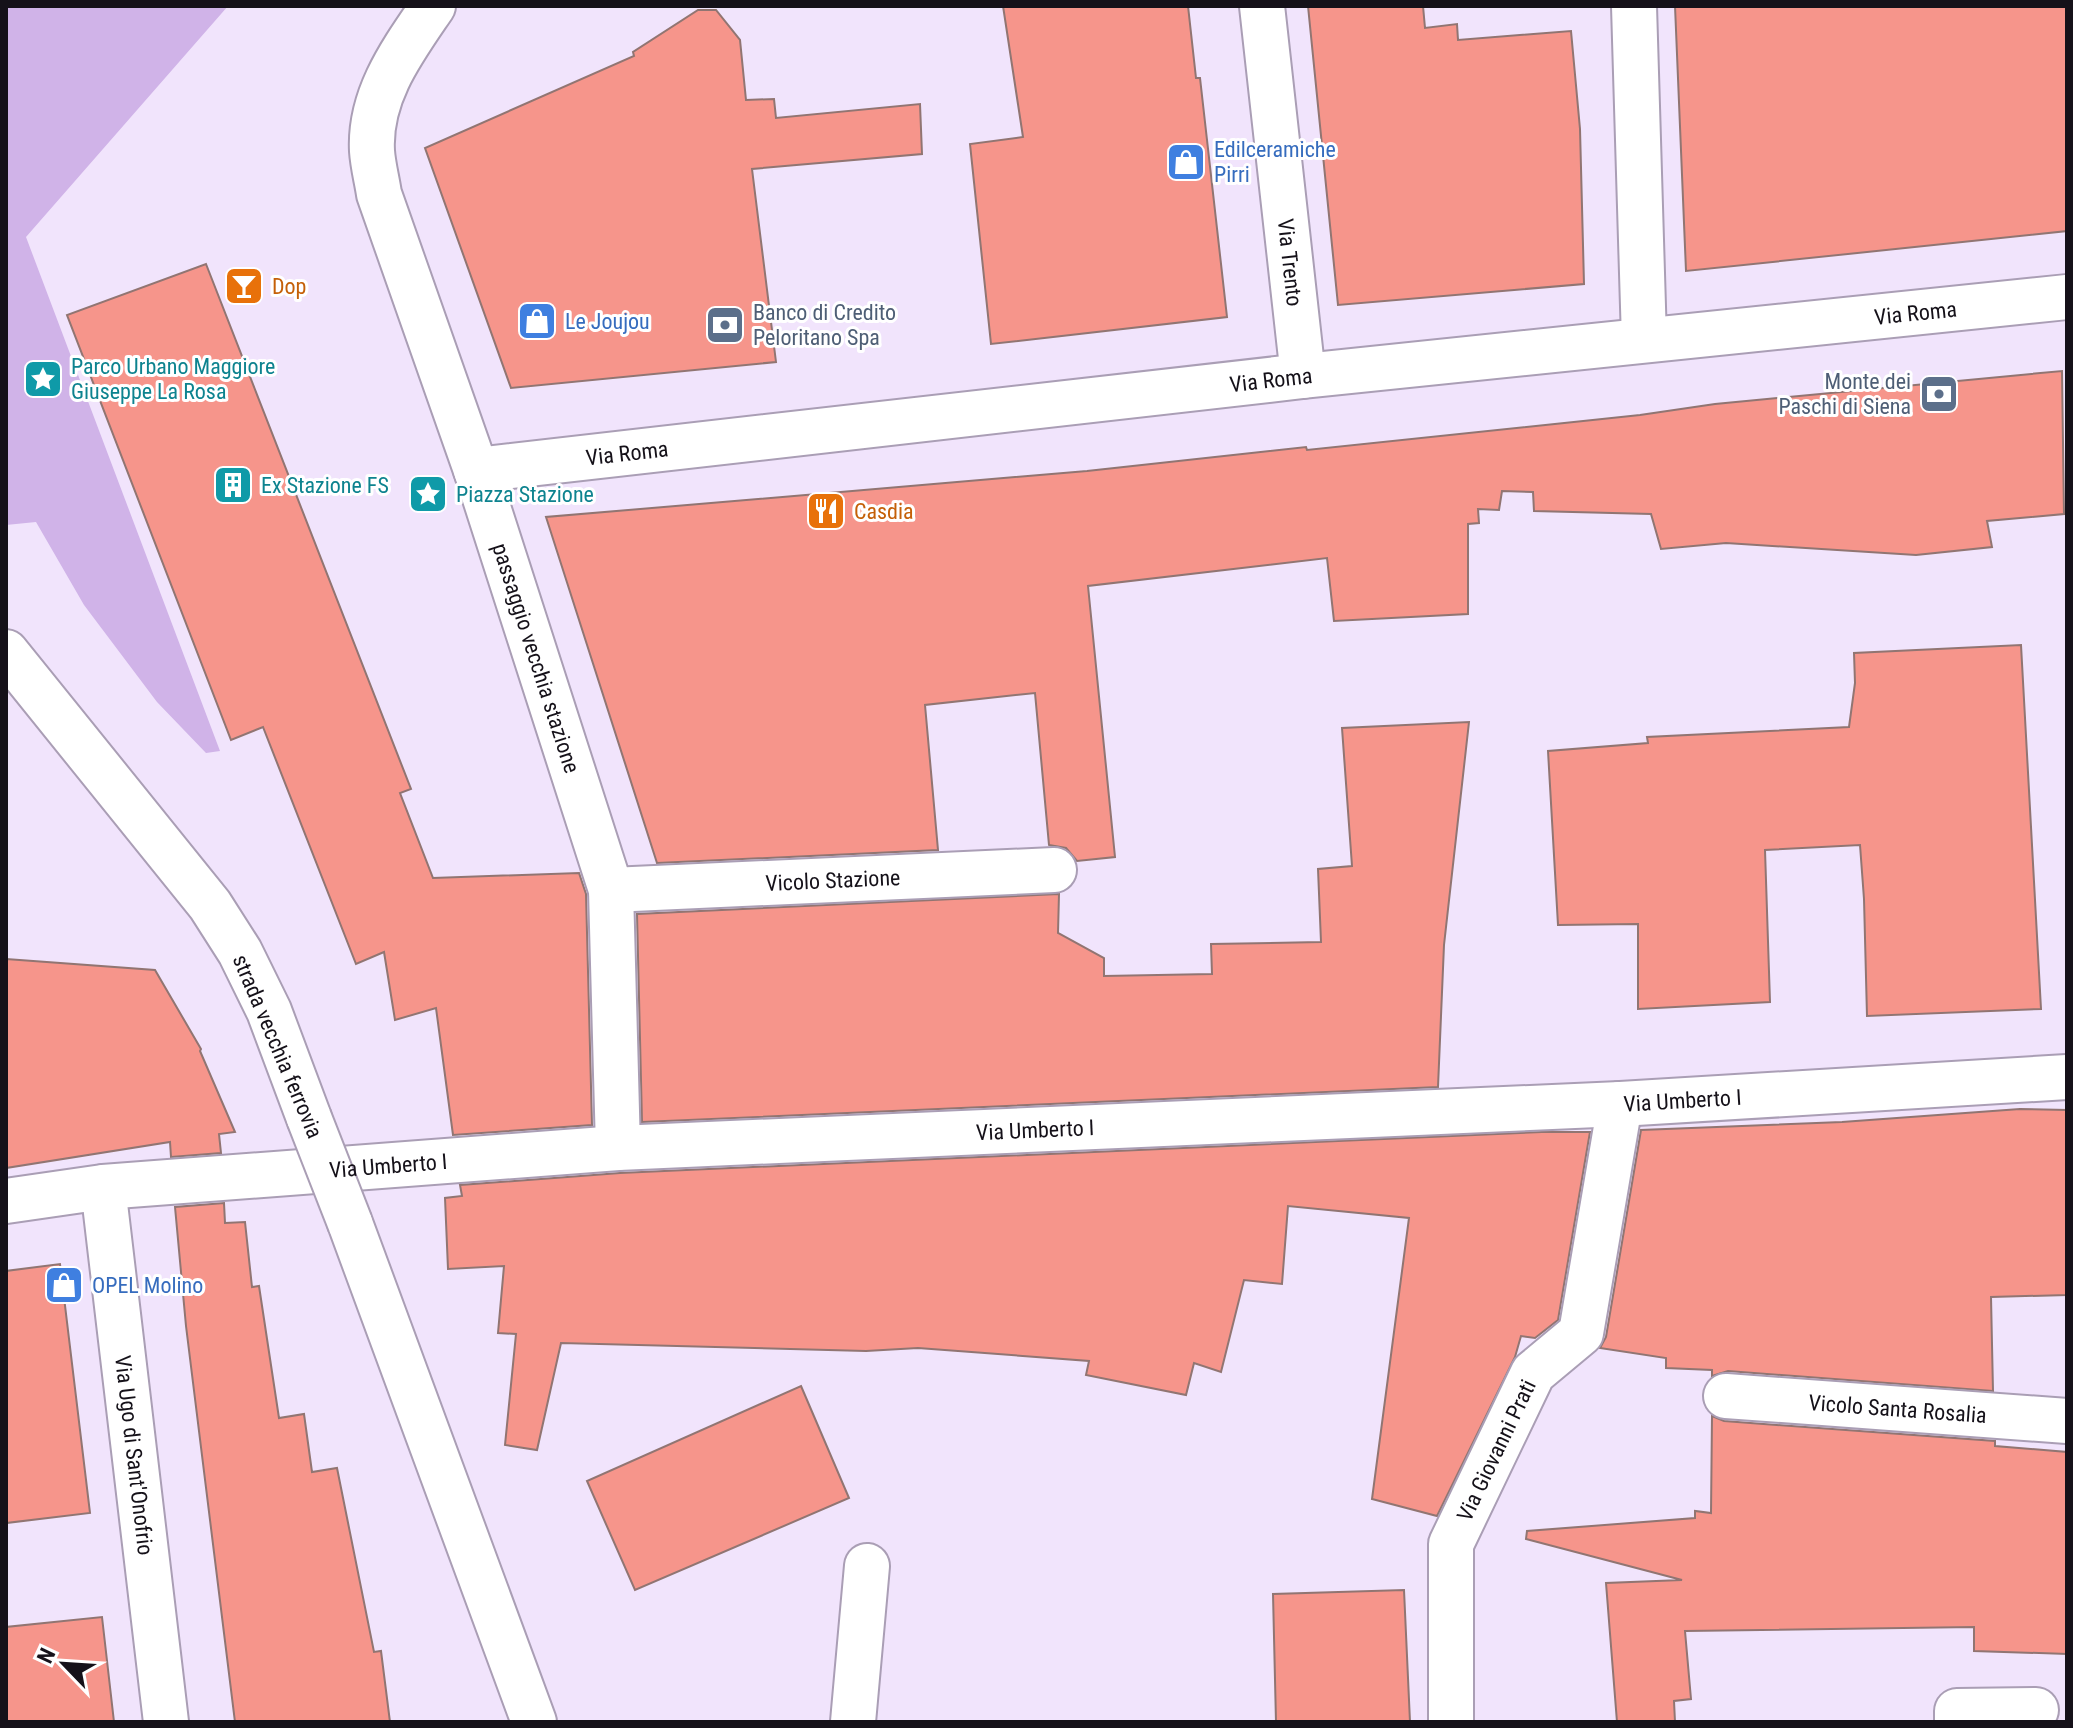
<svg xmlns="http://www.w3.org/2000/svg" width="2073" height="1728" viewBox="0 0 2073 1728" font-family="'Roboto Condensed',sans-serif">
  <rect width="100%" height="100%" fill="#f1e4fc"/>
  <!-- green -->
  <polygon fill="#d0b3e8" points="6,6 228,6 26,237 220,751 206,753 157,702 84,605 36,522 6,525"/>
  <!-- building -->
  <g fill="#f6958b" stroke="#917572" stroke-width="2">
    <polygon points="1003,6 1188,6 1196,78 1200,78 1227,317 991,344 970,144 1023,137"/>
    <polygon points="1308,6 1423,6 1425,28 1457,24 1458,40 1571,31 1580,129 1584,284 1338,305"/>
    <polygon points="1675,6 2067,6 2067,231 1686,271"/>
    <polygon points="698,10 716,10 740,40 746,100 774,99 776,118 920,104 922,154 752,169 776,362 511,388 425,148 634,56 633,52"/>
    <polygon points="206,264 411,789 400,793 433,878 579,873 586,894 592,1125 453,1135 436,1008 395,1020 384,952 356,964 263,727 231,740 67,315"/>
    <polygon points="2062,371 2064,514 1987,521 1992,547 1916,555 1726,543 1661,549 1651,514 1534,511 1533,492 1502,491 1499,510 1478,509 1479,523 1468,524 1468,614 1334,621 1327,558 1088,586 1115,857 1077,861 1066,848 1049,845 1035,693 925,705 938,850 657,863 546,517 1087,471 1306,447 1307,450 1640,415 1715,404"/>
    <polygon points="2021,645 2041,1009 1867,1016 1864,899 1860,845 1765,850 1770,1002 1638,1009 1638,924 1558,925 1548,751 1648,743 1647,737 1849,727 1855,683 1854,653"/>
    <polygon points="1469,722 1444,945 1438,1087 642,1122 637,914 1059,894 1058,933 1104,958 1104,976 1212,974 1211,944 1321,942 1318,869 1352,866 1342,728"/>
    <polygon points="6,959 155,970 201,1049 200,1051 235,1132 219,1134 221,1153 171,1157 170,1142 6,1168"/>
    <polygon points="2020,1109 2067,1110 2067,1295 1991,1297 1993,1391 1728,1371 1712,1376 1712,1370 1666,1368 1666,1358 1600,1348 1606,1337 1641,1130 1842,1122"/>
    <polygon points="1542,1132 1590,1132 1558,1320 1535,1338 1521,1336 1515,1357 1437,1516 1372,1499 1409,1218 1288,1206 1282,1284 1244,1280 1221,1372 1194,1363 1186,1395 1086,1375 1089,1361 918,1348 866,1351 561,1343 537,1450 505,1445 516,1334 498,1333 504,1266 448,1269 445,1198 462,1196 460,1185 620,1173"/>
    <polygon points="224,1203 225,1223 245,1222 252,1287 259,1286 279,1418 304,1414 312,1472 337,1468 374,1652 381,1651 390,1722 235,1722 186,1326 175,1207"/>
    <polygon points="60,1264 90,1513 6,1523 6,1271"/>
    <polygon points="801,1386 849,1498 635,1590 587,1481"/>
    <polygon points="1712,1416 1724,1421 1995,1441 1995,1446 2067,1452 2067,1654 1974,1651 1974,1627 1685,1631 1691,1699 1674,1701 1675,1722 1617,1722 1606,1583 1682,1580 1526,1539 1527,1531 1695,1518 1695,1511 1711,1513"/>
    <polygon points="1404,1590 1410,1722 1276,1722 1273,1594"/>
    <polygon points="102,1617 114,1722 6,1722 6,1627"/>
  </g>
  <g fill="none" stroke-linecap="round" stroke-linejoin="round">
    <!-- minor casing -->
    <g stroke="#aa9eb5" stroke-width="48">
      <g id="minor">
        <path id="s1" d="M433,6C403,50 369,95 372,151C373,166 377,180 379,194L476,470L611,890L618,1148"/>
        <path id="s2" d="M1262,6L1303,376"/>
        <polyline points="1634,6 1644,340"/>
        <path id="s3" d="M476,470L1303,376L2067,297"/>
        <polyline points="6,652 210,905 240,952 269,1011 309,1118"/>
        <path id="s4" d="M611,890L1054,870"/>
        <path id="s5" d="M103,1187L166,1722"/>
        <path id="s6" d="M6,1201L103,1187L618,1148L1620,1104L2067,1077"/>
        <polyline points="350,1223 534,1722"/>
        <path id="s7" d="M1726,1396L2067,1421"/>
        <polyline points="853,1722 867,1566"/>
        <path id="s8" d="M1451,1722V1544L1533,1373L1581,1333L1620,1104"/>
        <polyline points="1957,1722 1957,1711 2036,1710"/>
      </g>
    </g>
    <!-- minor -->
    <use href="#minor" stroke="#fff" stroke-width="44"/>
    <!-- minor-bridge casing -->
    <g stroke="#aa9eb5" stroke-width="48" stroke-linecap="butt">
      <polyline id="minor-bridge" points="309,1118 350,1223"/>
    </g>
    <!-- minor-bridge -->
    <use href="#minor-bridge" stroke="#fff" stroke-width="44"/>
  </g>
  <!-- icons -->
  <defs>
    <g id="shop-square" transform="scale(2)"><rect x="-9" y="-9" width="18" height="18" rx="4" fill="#3f7fe0" stroke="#fff"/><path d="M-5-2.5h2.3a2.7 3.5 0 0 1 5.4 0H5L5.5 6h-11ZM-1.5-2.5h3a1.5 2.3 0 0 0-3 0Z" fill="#fff"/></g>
    <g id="bar-square" transform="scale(2)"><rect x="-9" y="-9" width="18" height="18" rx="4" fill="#e8710a" stroke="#fff"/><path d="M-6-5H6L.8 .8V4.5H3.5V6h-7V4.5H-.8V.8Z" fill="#fff"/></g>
    <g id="bank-square" transform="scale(2)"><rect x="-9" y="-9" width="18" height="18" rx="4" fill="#5c6f8a" stroke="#fff"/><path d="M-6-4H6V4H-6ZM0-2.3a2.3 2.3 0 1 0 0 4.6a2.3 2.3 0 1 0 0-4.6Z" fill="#fff"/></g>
    <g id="sight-square" transform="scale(2)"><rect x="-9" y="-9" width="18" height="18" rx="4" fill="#0f9aa8" stroke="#fff"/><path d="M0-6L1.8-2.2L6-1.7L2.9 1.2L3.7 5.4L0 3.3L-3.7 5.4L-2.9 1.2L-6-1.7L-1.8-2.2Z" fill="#fff"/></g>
    <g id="building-square" transform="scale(2)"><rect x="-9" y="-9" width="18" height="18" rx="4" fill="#0f9aa8" stroke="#fff"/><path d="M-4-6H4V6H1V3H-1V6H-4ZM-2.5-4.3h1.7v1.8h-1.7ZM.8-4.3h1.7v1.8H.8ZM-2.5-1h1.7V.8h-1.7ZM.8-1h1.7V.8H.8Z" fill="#fff"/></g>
    <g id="restaurant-square" transform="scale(2)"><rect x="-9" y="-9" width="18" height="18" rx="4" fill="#e8710a" stroke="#fff"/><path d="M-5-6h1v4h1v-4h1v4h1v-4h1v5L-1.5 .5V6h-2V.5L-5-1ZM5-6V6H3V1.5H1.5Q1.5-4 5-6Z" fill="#fff"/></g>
  </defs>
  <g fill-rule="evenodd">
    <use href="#shop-square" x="1186" y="162"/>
    <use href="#bar-square" x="244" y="286"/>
    <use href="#shop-square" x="537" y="321"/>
    <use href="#bank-square" x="725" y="325"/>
    <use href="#sight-square" x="43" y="379"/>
    <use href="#bank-square" x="1939" y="394"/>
    <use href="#building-square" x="233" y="485"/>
    <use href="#sight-square" x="428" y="494"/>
    <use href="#restaurant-square" x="826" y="511"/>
    <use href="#shop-square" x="64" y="1285"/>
  </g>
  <g text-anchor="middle" stroke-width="6" stroke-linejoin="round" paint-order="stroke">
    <!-- shop labels -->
    <g font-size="22" fill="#366cbe" stroke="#fff" text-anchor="start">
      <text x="1214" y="157">Edilceramiche<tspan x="1214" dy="25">Pirri</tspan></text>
      <text x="565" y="329">Le Joujou</text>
      <text x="92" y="1293">OPEL Molino</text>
    </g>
    <!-- street labels -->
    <g font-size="22" fill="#151119" stroke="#fff">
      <text dy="8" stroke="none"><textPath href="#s2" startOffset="258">Via Trento</textPath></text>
      <text dy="8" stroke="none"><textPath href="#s3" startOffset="1448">Via Roma</textPath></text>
      <text dy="8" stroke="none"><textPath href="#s3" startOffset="800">Via Roma</textPath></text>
      <text dy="8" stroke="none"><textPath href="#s3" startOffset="152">Via Roma</textPath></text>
      <text dy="8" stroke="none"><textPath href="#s1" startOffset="694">passaggio vecchia stazione</textPath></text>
      <text dy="8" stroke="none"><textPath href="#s4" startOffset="222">Vicolo Stazione</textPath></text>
      <text transform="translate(278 1046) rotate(67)" y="8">strada vecchia ferrovia</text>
      <text dy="8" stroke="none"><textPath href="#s6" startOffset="1680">Via Umberto I</textPath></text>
      <text dy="8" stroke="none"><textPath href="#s6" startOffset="1032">Via Umberto I</textPath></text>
      <text dy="8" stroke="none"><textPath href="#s6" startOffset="384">Via Umberto I</textPath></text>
      <text dy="8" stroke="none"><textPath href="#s7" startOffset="172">Vicolo Santa Rosalia</textPath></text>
      <text dy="8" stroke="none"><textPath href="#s8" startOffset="282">Via Giovanni Prati</textPath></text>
      <text dy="8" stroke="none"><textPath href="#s5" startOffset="270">Via Ugo di Sant'Onofrio</textPath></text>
    </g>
    <!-- food labels -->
    <g font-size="22" fill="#c56008" stroke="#fff" text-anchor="start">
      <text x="272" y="294">Dop</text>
      <text x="854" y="519">Casdia</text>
    </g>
    <!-- service labels -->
    <g font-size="22" fill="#4e5e75" stroke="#fff" text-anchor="start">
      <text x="753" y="320">Banco di Credito<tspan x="753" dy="25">Peloritano Spa</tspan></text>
      <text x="1911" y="389" text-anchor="end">Monte dei<tspan x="1911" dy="25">Paschi di Siena</tspan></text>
    </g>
    <!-- culture labels -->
    <g font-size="22" fill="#0d838f" stroke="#fff" text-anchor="start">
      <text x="71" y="374">Parco Urbano Maggiore<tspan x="71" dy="25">Giuseppe La Rosa</tspan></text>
      <text x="261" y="493">Ex Stazione FS</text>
      <text x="456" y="502">Piazza Stazione</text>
    </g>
  </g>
  <!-- border -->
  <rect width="2073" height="1728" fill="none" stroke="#151119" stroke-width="16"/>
  <!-- north arrow -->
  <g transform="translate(64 1664) rotate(295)" stroke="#ffffff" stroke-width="6" paint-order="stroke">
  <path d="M0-6L14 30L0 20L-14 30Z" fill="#151119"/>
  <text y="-12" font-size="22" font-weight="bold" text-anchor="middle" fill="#151119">N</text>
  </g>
</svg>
